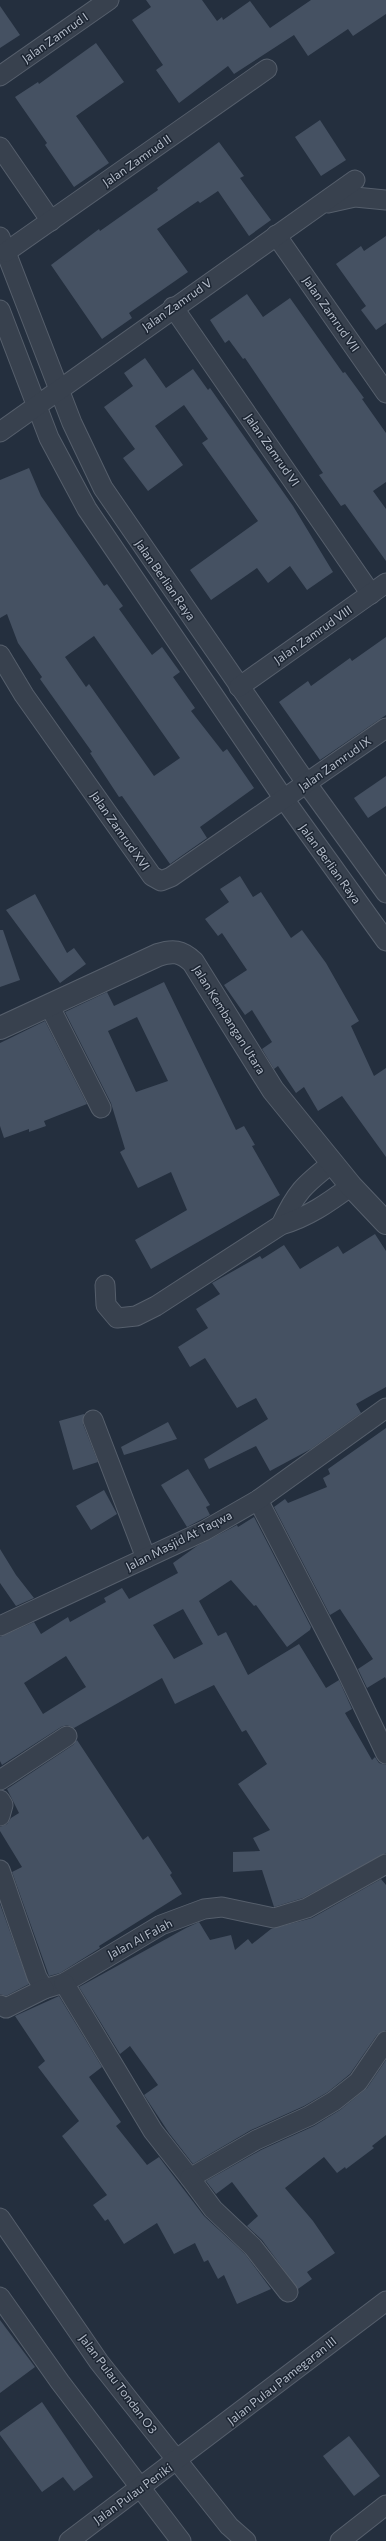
<svg xmlns="http://www.w3.org/2000/svg" width="386" height="2541" viewBox="0 0 386 2541" font-family="Commissioner,sans-serif">
  <rect width="100%" height="100%" fill="#242f3e"/>
  <!-- building -->
  <g fill="#455162" fill-rule="evenodd">
    <polygon points="146,0 202,0 217,21 222,17 223,20 250,1 270,28 311,0 386,0 386,14 353,36 348,29 308,56 294,35 234,74 228,66 179,103 156,70 163,65 132,20 151,7"/>
    <polygon points="0,6 20,35 0,48"/>
    <polygon points="96,43 124,82 76,116 109,163 74,187 45,145 47,143 15,97 38,82 39,84"/>
    <polygon points="320,120 346,160 321,176 295,137"/>
    <polygon points="219,142 244,176 240,178 271,220 249,236 218,191 200,203 198,201 157,229 188,272 129,313 132,318 102,339 51,265 99,229 100,231 158,190 157,188"/>
    <polygon points="386,236 386,323 376,330 361,310 366,306 336,264 361,246 364,251"/>
    <polygon points="247,294 263,317 290,298 343,373 345,372 364,398 362,399 386,433 386,482 373,491 386,509 386,561 345,504 341,506 319,475 323,473 245,358 243,359 229,340 225,343 210,320"/>
    <polygon points="145,358 166,388 193,369 208,390 210,388 293,506 333,572 307,590 290,566 268,583 257,568 211,600 190,570 258,521 202,443 208,439 184,405 155,426 183,465 148,491 123,458 135,449 104,407 133,386 124,373"/>
    <path d="M29,468L41,496L104,586L107,584L123,606L119,609L152,655L162,647L180,672L173,677L195,708L191,711L223,752L227,749L254,788L200,827L207,838L170,864L122,796L119,797L90,753L92,752L40,679L42,677L18,643L7,614L0,618V480ZM94,636L180,758L154,776L89,684L86,687L65,657Z"/>
    <polygon points="386,637 386,715 320,760 279,702 308,681 311,686 350,658 352,661"/>
    <polygon points="386,776 386,806 368,818 354,798"/>
    <polygon points="240,876 253,897 261,892 291,938 302,930 326,963 359,1021 351,1026 374,1076 386,1068 386,1157 342,1096 318,1111 304,1087 296,1093 278,1066 274,1069 262,1049 272,1042 252,1010 245,1015 224,985 247,970 222,933 218,936 205,919 229,902 220,889"/>
    <polygon points="35,894 67,953 74,948 86,964 60,983 6,910"/>
    <polygon points="0,930 3,930 20,980 0,987"/>
    <path d="M164,982L236,1130L244,1126L255,1145L252,1146L280,1195L151,1269L135,1240L187,1210L171,1172L138,1188L120,1152L125,1149L111,1103L65,1012L107,992L114,1006ZM137,1017L168,1081L136,1092L108,1031Z"/>
    <polygon points="45,1021 87,1104 44,1121 46,1126 29,1132 29,1129 4,1138 0,1126 0,1043"/>
    <polygon points="375,1234 386,1251 386,1387 356,1404 361,1413 311,1449 270,1471 256,1446 209,1469 204,1459 268,1419 256,1398 237,1408 205,1358 190,1367 178,1347 208,1328 196,1309 220,1294 212,1283 260,1256 262,1259 284,1245 300,1269 338,1246 343,1254"/>
    <polygon points="84,1414 83,1424 98,1462 73,1470 59,1421"/>
    <polygon points="168,1422 177,1439 124,1455 121,1447"/>
    <polygon points="386,1428 386,1679 385,1677 367,1688 358,1669 373,1659 340,1609 330,1615 274,1507 285,1499 288,1503 327,1487 323,1478 330,1474 328,1469"/>
    <polygon points="188,1469 210,1505 206,1507 210,1515 187,1527 161,1485"/>
    <polygon points="104,1490 117,1514 91,1530 76,1506"/>
    <path d="M254,1517L311,1627L310,1630L287,1647L256,1605L254,1606L231,1580L199,1601L218,1636L226,1632L248,1675L299,1644L326,1688L339,1680L352,1709L345,1713L372,1760L375,1757L379,1763L386,1765V1853L303,1898L274,1907L262,1870L233,1872V1852L260,1851L253,1838L270,1830L238,1784L267,1764L246,1730L242,1732L214,1685L175,1704L162,1678L74,1728L67,1725L61,1727L2,1765L0,1761V1637L34,1622L41,1634L68,1617L70,1622L106,1602L104,1598L122,1588L129,1599L178,1573L173,1563L197,1546L237,1525L238,1527ZM183,1609L203,1644L174,1659L153,1625ZM66,1656L86,1687L43,1714L24,1683Z"/>
    <polygon points="0,1549 16,1575 34,1598 16,1606 0,1583"/>
    <polygon points="77,1740 143,1840 148,1836 172,1873 170,1875 182,1894 99,1946 100,1948 60,1973 49,1976 12,1872 22,1867 0,1831 0,1827 7,1824 11,1818 19,1813 7,1789 73,1745"/>
    <polygon points="381,1879 386,1885 386,2030 377,2035 350,2074 328,2092 304,2106 251,2130 193,2164 169,2133 144,2095 158,2085 130,2046 120,2054 79,1987 186,1928 199,1922 210,1940 231,1935 235,1950 248,1939 252,1944 271,1929 312,1918"/>
    <polygon points="0,1904 29,1984 6,1996 0,1994"/>
    <polygon points="59,1996 102,2067 89,2077 121,2122 116,2126 147,2165 159,2157 204,2216 245,2254 271,2289 237,2304 224,2275 218,2279 208,2260 204,2262 195,2243 174,2254 157,2223 124,2244 108,2219 105,2221 93,2205 107,2195 62,2136 79,2121 38,2067 45,2061 15,2016"/>
    <polygon points="386,2060 386,2135 372,2146 374,2148 346,2169 345,2167 337,2173 324,2157 285,2188 313,2221 335,2253 307,2272 312,2279 298,2289 262,2240 247,2226 258,2216 232,2182 216,2194 206,2181 261,2150 314,2126 340,2110 367,2088"/>
    <polygon points="0,2320 35,2367 0,2393"/>
    <polygon points="42,2402 93,2477 74,2491 63,2477 42,2492 0,2435 0,2432"/>
    <polygon points="349,2436 380,2476 354,2496 323,2456"/>
  </g>
  <g fill="none" stroke-linecap="round" stroke-linejoin="round">
    <!-- minor casing -->
    <g stroke="#565f6c" stroke-width="21">
      <g id="minor">
        <polyline points="0,76 109,0"/>
        <polyline points="0,147 51,221"/>
        <polyline points="328,203 355,197 386,200"/>
        <polyline points="276,235 386,393"/>
        <polyline points="0,237 72,423 103,488 307,784 386,893"/>
        <polyline points="6,252 267,69"/>
        <polyline points="173,307 371,594"/>
        <polyline points="0,310 49,438 87,509 284,799 386,941"/>
        <polyline points="0,432 355,180"/>
        <polyline points="0,655 24,695 152,876 161,881 171,877 386,728"/>
        <polyline points="239,687 386,583"/>
        <polyline points="49,1005 101,1108"/>
        <path d="M281,1225C296,1192 304,1185 332,1163"/>
        <path d="M105,1285L106,1305L117,1318L136,1316L156,1306L281,1225C308,1217 328,1203 351,1186"/>
        <polyline points="93,1420 146,1558"/>
        <polyline points="258,1500 345,1668 386,1754"/>
        <polyline points="0,1626 204,1531 258,1500 386,1408"/>
        <polyline points="0,1780 67,1736"/>
        <polyline points="0,1800 3,1805 0,1816"/>
        <polyline points="0,1870 37,1977 44,1989 64,1983 161,1925 204,1909 222,1907 274,1918 307,1908 386,1864"/>
        <polyline points="64,1983 153,2131 190,2178 256,2140 309,2116 334,2101 358,2082 386,2041"/>
        <polyline points="0,2005 6,2008 44,1989"/>
        <polyline points="190,2178 213,2209 253,2247 288,2292"/>
        <polyline points="0,2218 99,2362 229,2526 246,2541"/>
        <polyline points="0,2297 60,2382 181,2541"/>
        <polyline points="69,2541 386,2301"/>
        <polyline points="340,2541 386,2505"/>
      </g>
    </g>
    <!-- tertiary casing -->
    <g stroke="#565f6c" stroke-width="24">
      <path id="tertiary" d="M0,1028L158,955C173,950 181,951 193,962L273,1090L351,1186L386,1223"/>
    </g>
    <!-- minor -->
    <use href="#minor" stroke="#38414e" stroke-width="19"/>
    <!-- tertiary -->
    <use href="#tertiary" stroke="#38414e" stroke-width="22"/>
  </g>
  <g text-anchor="middle" stroke-width="3" stroke-linejoin="round" paint-order="stroke">
    <!-- street labels -->
    <g font-size="12" fill="#b4bcc9" stroke="#1d2633">
      <text transform="translate(55 38) rotate(-35)" y="4">Jalan Zamrud I</text>
      <text transform="translate(137 161) rotate(-35)" y="4">Jalan Zamrud II</text>
      <text transform="translate(177 305) rotate(-35)" y="4">Jalan Zamrud V</text>
      <text transform="translate(331 314) rotate(55)" y="4">Jalan Zamrud VII</text>
      <text transform="translate(272 450) rotate(55)" y="4">Jalan Zamrud VI</text>
      <text transform="translate(165 580) rotate(55)" y="4">Jalan Berlian Raya</text>
      <text transform="translate(313 635) rotate(-35)" y="4">Jalan Zamrud VIII</text>
      <text transform="translate(335 764) rotate(-35)" y="4">Jalan Zamrud IX</text>
      <text transform="translate(120 831) rotate(55)" y="4">Jalan Zamrud XVI</text>
      <text transform="translate(330 864) rotate(54)" y="4">Jalan Berlian Raya</text>
      <text transform="translate(229 1020) rotate(58)" y="4">Jalan Kembangan Utara</text>
      <text transform="translate(179 1541) rotate(-27)" y="4">Jalan Masjid At Taqwa</text>
      <text transform="translate(140 1939) rotate(-28)" y="4">Jalan Al Falah</text>
      <text transform="translate(282 2381) rotate(-38)" y="4">Jalan Pulau Pamegaran III</text>
      <text transform="translate(118 2384) rotate(53)" y="4">Jalan Pulau Tondan O3</text>
      <text transform="translate(133 2494) rotate(-36)" y="4">Jalan Pulau Peniki</text>
    </g>
  </g>
</svg>
